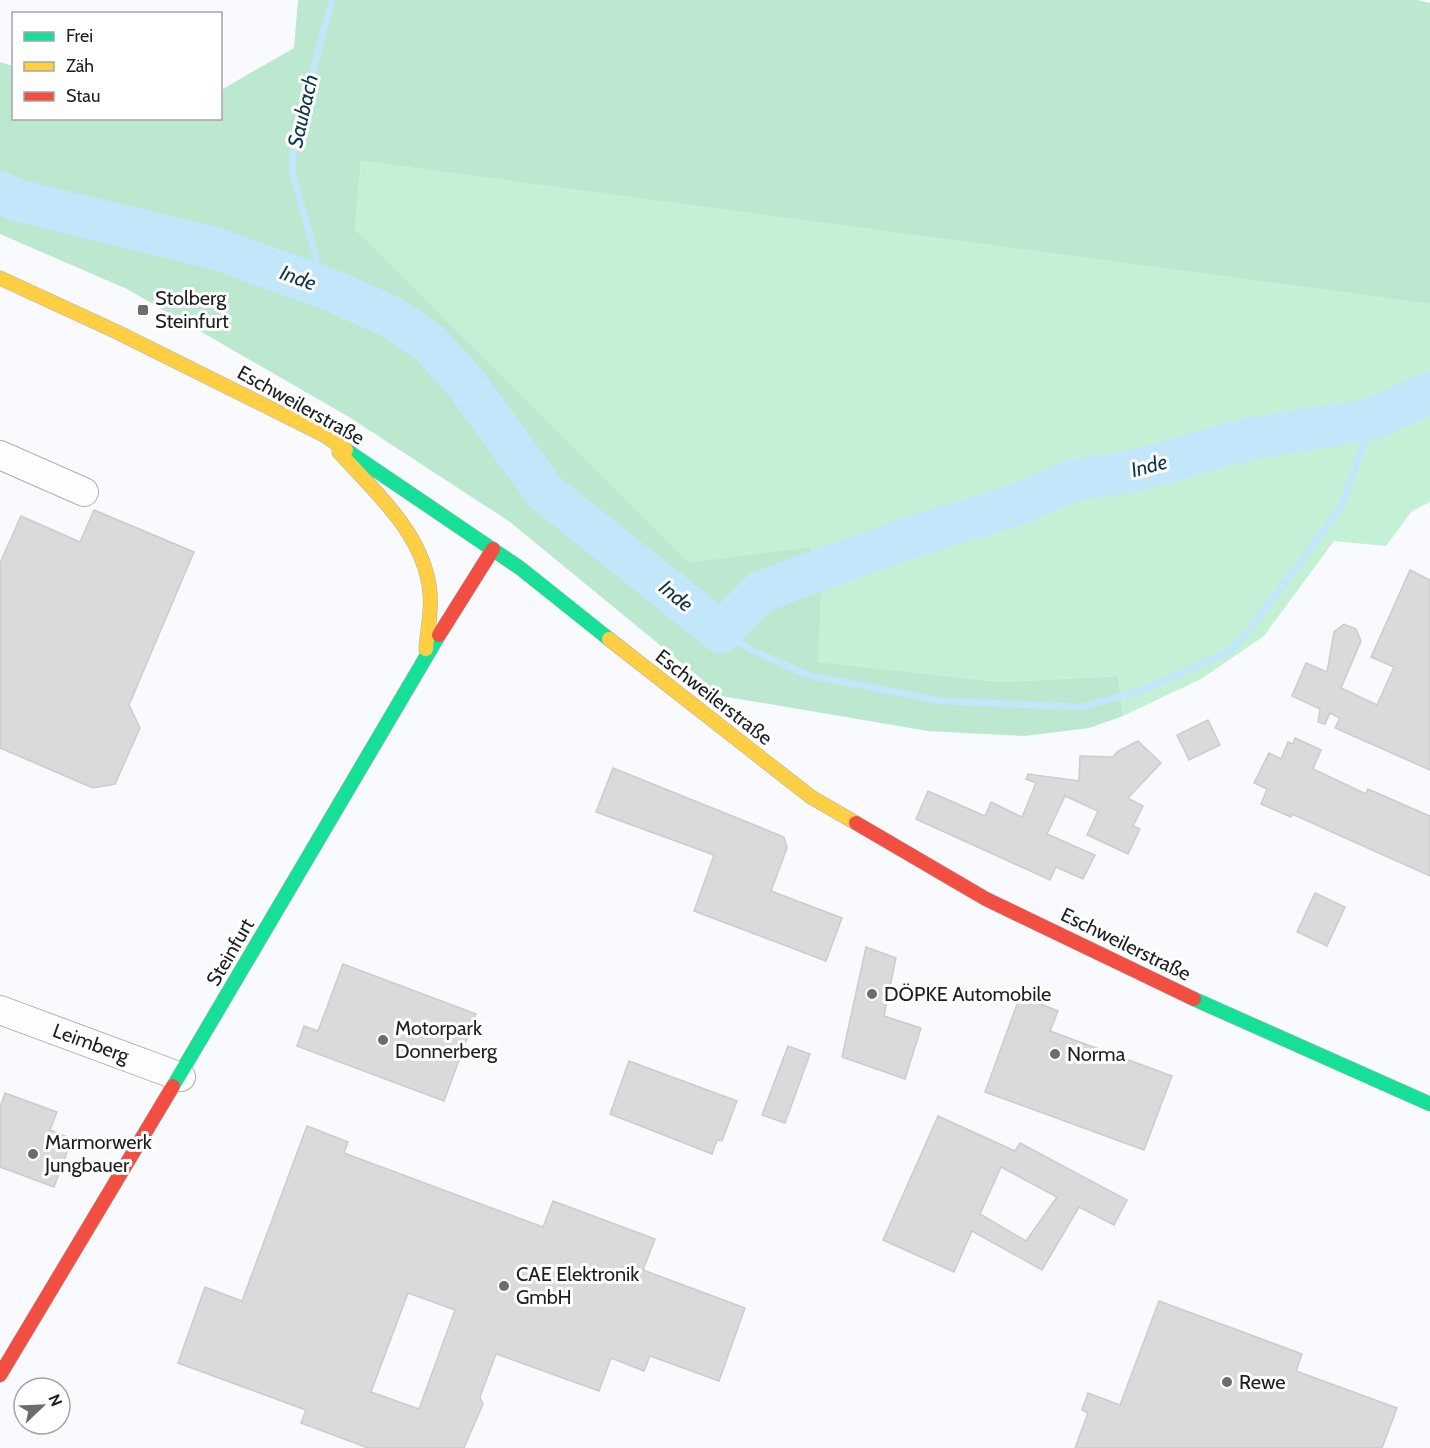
<svg xmlns="http://www.w3.org/2000/svg" width="1430" height="1448" viewBox="0 0 1430 1448" font-family="Cabin,sans-serif">
  <rect width="100%" height="100%" fill="#f9fafd"/>
  <!-- green -->
  <polygon fill="#c4f1d6" points="361,161 1430,304 1430,502 1412,511 1386,546 1334,541 1264,636 1201,679 1123,716 1118,676 1001,682 817,662 821,594 810,547 689,564 355,229"/>
  <!-- forest -->
  <polygon fill="#bbe8ce" points="298,0 1417,0 1430,3 1430,304 361,161 355,229 689,563 810,547 821,594 818,662 1001,682 1118,676 1123,716 1089,728 1024,736 928,731 722,696 510,522 349,417 127,289 0,234 0,62 13,66 14,118 220,118 221,90 294,48"/>
  <g fill="none" stroke-linecap="round" stroke-linejoin="round">
    <!-- stream -->
    <g stroke="#c2e6fa" stroke-width="7">
      <polyline points="331,290 319,268 292,171 294,140 332,0"/>
      <polyline points="721,632 754,651 808,675 941,701 1082,707 1143,690 1230,651 1250,629 1340,509 1373,419"/>
    </g>
    <!-- river -->
    <polyline stroke="#c2e6fa" stroke-width="42" points="0,192 16,200 214,248 331,290 391,317 431,344 467,385 545,492 721,632 762,591 902,540 1022,503 1071,481 1134,471 1243,440 1373,419 1430,392"/>
  </g>
  <!-- building -->
  <g fill="#dadadd" stroke="#cbccce" stroke-width="1.5" fill-rule="evenodd">
    <polygon points="94,510 194,552 129,705 140,728 115,784 93,788 0,748 0,563 21,516 80,542"/>
    <polygon points="1410,570 1430,580 1430,770 1335,728 1340,718 1330,713 1325,724 1318,722 1320,709 1292,696 1306,663 1327,672 1334,632 1344,624 1356,629 1361,641 1341,688 1377,705 1394,667 1371,657"/>
    <polygon points="1208,720 1220,745 1189,760 1177,735"/>
    <polygon points="1295,738 1321,750 1313,769 1366,794 1368,789 1430,816 1430,876 1292,814 1291,817 1261,804 1267,789 1254,783 1269,753 1281,759 1288,742 1293,744"/>
    <polygon points="1138,741 1161,763 1128,798 1143,806 1133,826 1140,829 1128,854 1087,835 1098,811 1065,796 1047,834 1095,855 1083,879 1056,867 1050,880 916,819 928,791 985,816 991,802 1022,817 1036,783 1026,779 1028,774 1079,781 1080,756 1113,757 1118,751"/>
    <polygon points="613,768 784,837 787,848 771,891 842,918 826,961 694,911 714,855 596,812"/>
    <polygon points="1315,893 1345,907 1327,946 1297,932"/>
    <polygon points="866,947 896,958 884,1016 921,1028 905,1079 842,1057"/>
    <polygon points="343,964 476,1014 444,1101 297,1046 304,1026 318,1031"/>
    <polygon points="1020,996 1058,1011 1050,1031 1172,1076 1144,1150 985,1092"/>
    <polygon points="788,1046 810,1054 785,1123 762,1115"/>
    <polygon points="629,1061 737,1101 722,1141 717,1140 712,1154 610,1114"/>
    <polygon points="5,1093 57,1112 50,1130 72,1139 54,1187 0,1167 0,1107"/>
    <path d="M938,1116L1015,1151L1020,1143L1127,1200L1114,1225L1079,1207L1042,1270L972,1231L954,1272L883,1240ZM1001,1167L1057,1197L1026,1241L980,1214Z"/>
    <path d="M307,1126L348,1142L344,1153L543,1227L553,1201L655,1239L643,1270L745,1308L719,1381L650,1356L644,1371L611,1358L599,1391L496,1354L480,1397L483,1404L464,1448H368L301,1423L306,1410L178,1363L205,1287L242,1301ZM408,1293L455,1310L419,1409L371,1392Z"/>
    <polygon points="1159,1301 1302,1354 1296,1371 1397,1408 1382,1448 1075,1448 1088,1413 1082,1410 1088,1393 1120,1405"/>
  </g>
  <g fill="none" stroke-linecap="round" stroke-linejoin="round">
    <!-- street casing -->
    <g stroke="#b0b0b3" stroke-width="30">
      <g id="street">
        <polyline points="0,455 84,492"/>
        <polyline points="0,1010 181,1077"/>
      </g>
    </g>
    <!-- fast casing -->
    <g stroke="#b0b0b3" stroke-width="15">
      <g id="fast">
        <polyline points="346,450 520,568 609,639"/>
        <polyline points="1194,999 1430,1104"/>
        <polyline points="173,1086 439,635"/>
      </g>
    </g>
    <!-- slow casing -->
    <g stroke="#b0b0b3" stroke-width="15">
      <g id="slow">
        <polyline points="0,278 117,332 324,435 346,450"/>
        <path d="M339,452C376,493 425,535 430,593C432,612 427,631 426,649"/>
        <polyline points="609,639 811,797 856,823"/>
      </g>
    </g>
    <!-- jam casing -->
    <g stroke="#b0b0b3" stroke-width="15">
      <g id="jam">
        <polyline points="439,635 493,549"/>
        <polyline points="856,823 986,899 1194,999"/>
        <polyline points="0,1375 173,1086"/>
      </g>
    </g>
    <!-- street -->
    <use href="#street" stroke="#fefeff" stroke-width="28"/>
    <!-- fast -->
    <use href="#fast" stroke="#16e098" stroke-width="14"/>
    <!-- slow -->
    <use href="#slow" stroke="#ffcf43" stroke-width="14"/>
    <!-- jam -->
    <use href="#jam" stroke="#f24e42" stroke-width="14"/>
  </g>
  <!-- markers -->
  <g fill="#6b6c6e" stroke="#fff" stroke-width="2">
    <rect x="137" y="304" width="12" height="12" rx="3"/>
    <circle cx="872" cy="994" r="6"/>
    <circle cx="383" cy="1040" r="6"/>
    <circle cx="1055" cy="1054" r="6"/>
    <circle cx="33" cy="1154" r="6"/>
    <circle cx="504" cy="1286" r="6"/>
    <circle cx="1227" cy="1382" r="6"/>
  </g>
  <g text-anchor="middle" stroke-width="6" stroke-linejoin="round" paint-order="stroke">
    <!-- poi labels -->
    <g font-size="20" fill="#1e1f21" stroke="#fff" text-anchor="start">
      <text x="155" y="305">Stolberg<tspan x="155" dy="23">Steinfurt</tspan></text>
      <text x="884" y="1001">DÖPKE Automobile</text>
      <text x="395" y="1035">Motorpark<tspan x="395" dy="23">Donnerberg</tspan></text>
      <text x="1067" y="1061">Norma</text>
      <text x="45" y="1149">Marmorwerk<tspan x="45" dy="23">Jungbauer</tspan></text>
      <text x="516" y="1281">CAE Elektronik<tspan x="516" dy="23">GmbH</tspan></text>
      <text x="1239" y="1389">Rewe</text>
    </g>
    <!-- street labels -->
    <g font-size="20" fill="#1e1f21" stroke="#fff">
      <text transform="translate(301 405) rotate(29)" y="7">Eschweilerstraße</text>
      <text transform="translate(714 697) rotate(38)" y="7">Eschweilerstraße</text>
      <text transform="translate(1126 944) rotate(26)" y="7">Eschweilerstraße</text>
      <text transform="translate(230 952) rotate(-60)" y="7">Steinfurt</text>
      <text transform="translate(91 1043) rotate(20)" y="7">Leimberg</text>
    </g>
    <!-- water labels -->
    <g font-size="21" font-style="italic" fill="#0f374a" stroke="#fff">
      <text transform="translate(303 111) rotate(-77)" y="7">Saubach</text>
      <text transform="translate(298 278) rotate(20)" y="7">Inde</text>
      <text transform="translate(1149 466) rotate(-15)" y="7">Inde</text>
      <text transform="translate(676 596) rotate(39)" y="7">Inde</text>
    </g>
  </g>
  <!-- legend -->
  <rect x="12" y="12" width="210" height="108" fill="#ffffff" stroke="#a5a5a6" stroke-width="1.5"/>
  <rect x="24" y="32" width="30" height="9" fill="#16e098" stroke="#a5a5a6" stroke-width="1.5"/>
  <text x="66" y="42" font-size="18" fill="#1e1f21">Frei</text>
  <rect x="24" y="62" width="30" height="9" fill="#ffcf43" stroke="#a5a5a6" stroke-width="1.5"/>
  <text x="66" y="72" font-size="18" fill="#1e1f21">Zäh</text>
  <rect x="24" y="92" width="30" height="9" fill="#f24e42" stroke="#a5a5a6" stroke-width="1.5"/>
  <text x="66" y="102" font-size="18" fill="#1e1f21">Stau</text>
  <!-- north arrow -->
  <g transform="translate(42 1406) rotate(67)"><circle r="28" fill="#ffffff" stroke="#a5a5a6" stroke-width="1.5"/>
  <path d="M0-4.5L10 22L0 15L-10 22Z" fill="#6b6c6e"/>
  <text y="-9" font-size="16" font-weight="bold" text-anchor="middle" fill="#1e1f21">N</text>
  </g>
</svg>
